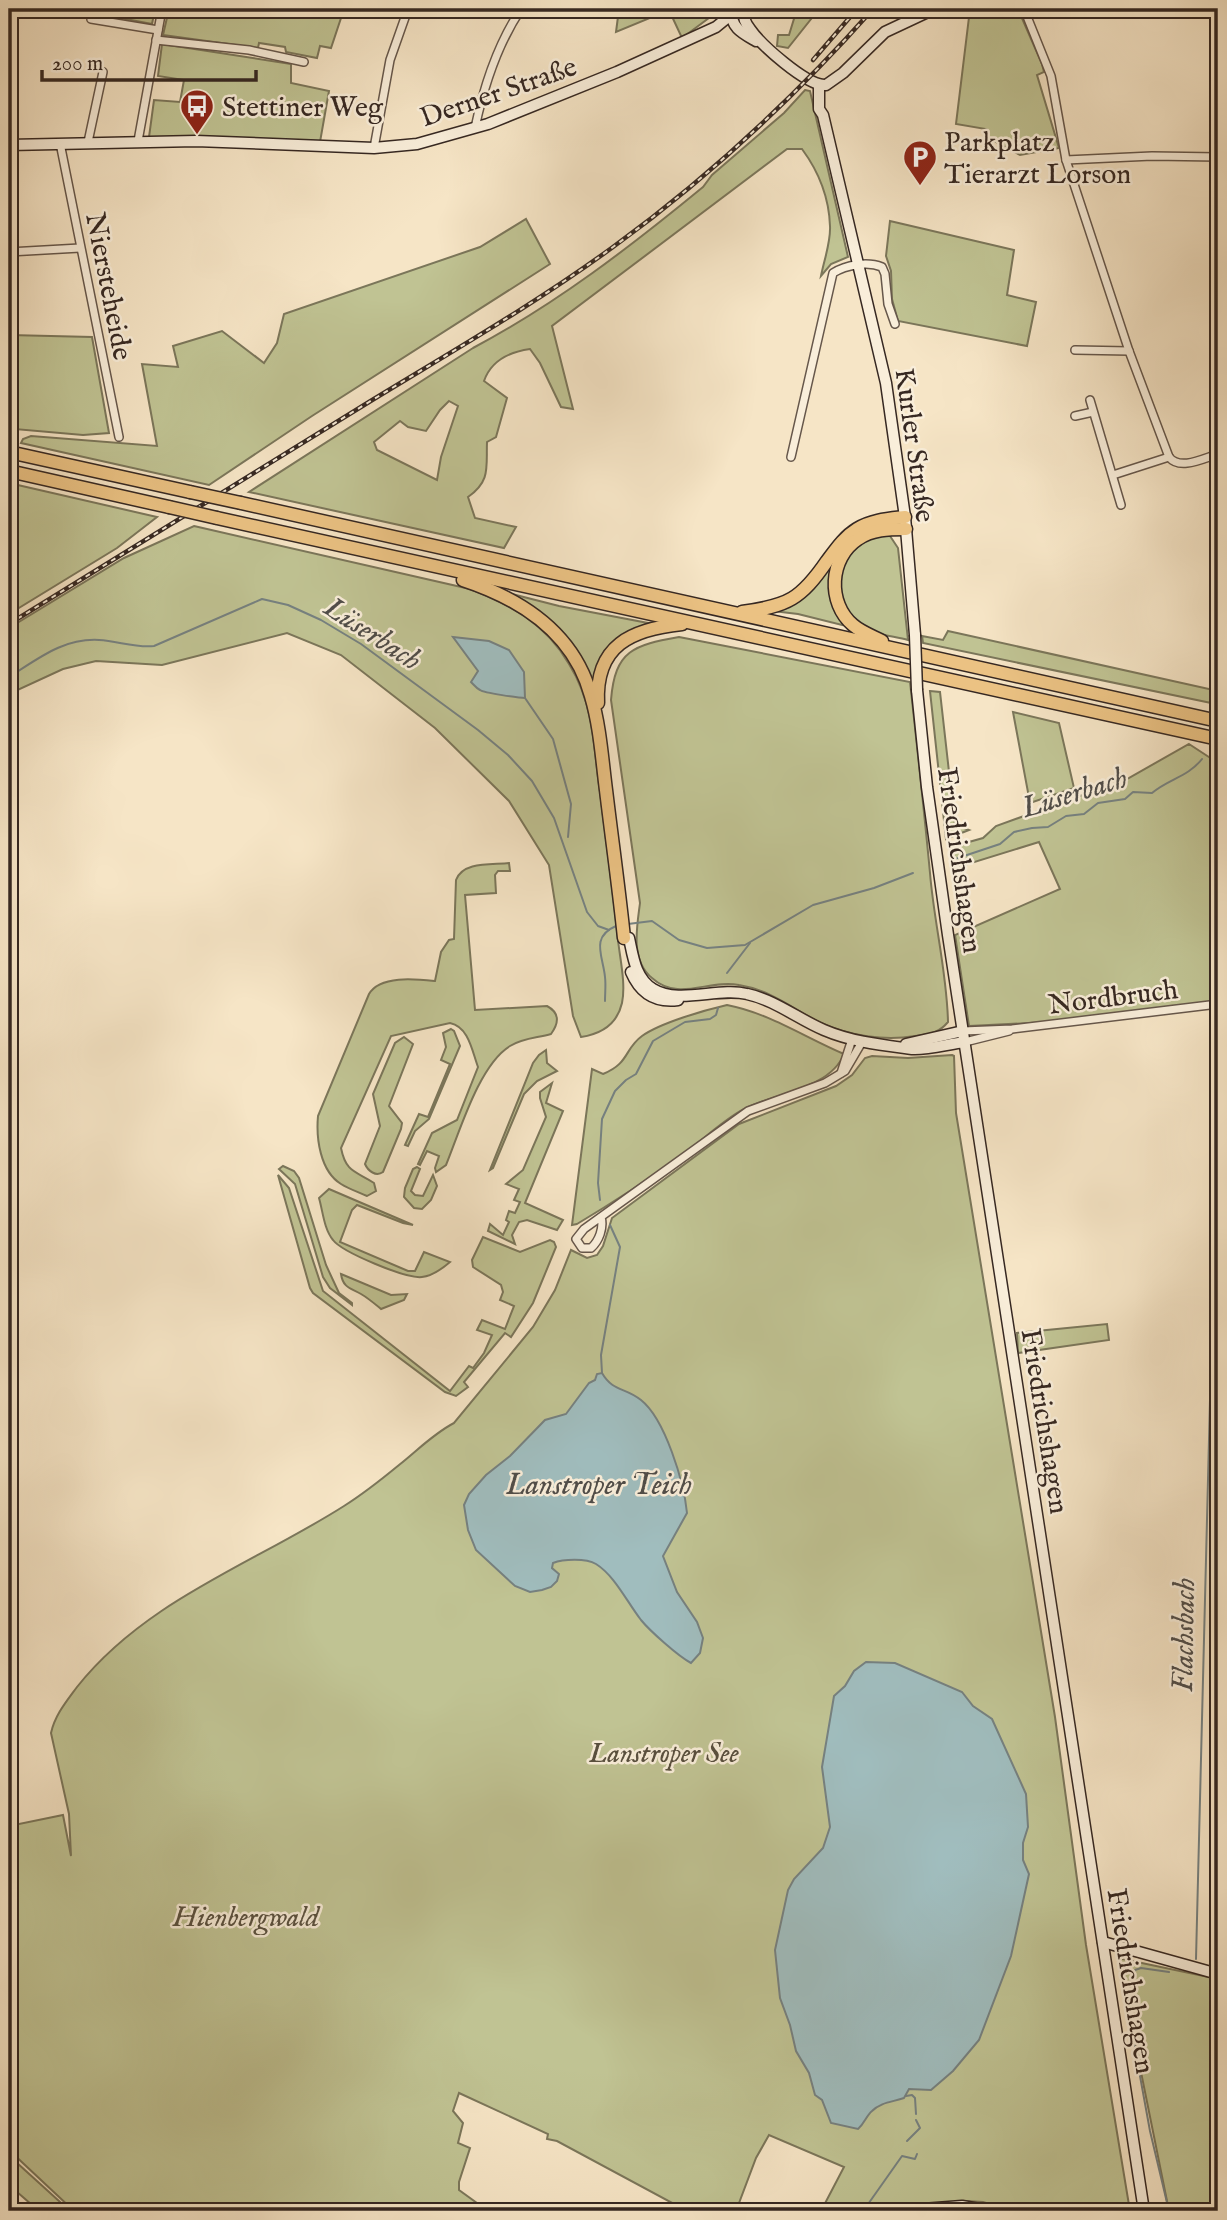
<svg xmlns="http://www.w3.org/2000/svg" width="1227" height="2220" viewBox="0 0 1227 2220" font-family="'IM FELL English',serif">
  <rect width="100%" height="100%" fill="#f6e5c6"/>
  <filter id="stains"><feTurbulence type="fractalNoise" baseFrequency=".00286" numOctaves="4"/><feColorMatrix values="0 0 0 0 .2 0 0 0 0 .09 0 0 0 0 .02 0 0 0 .5 -.17"/></filter>
  <radialGradient id="worn" r=".72"><stop offset=".6" stop-color="#630" stop-opacity="0"/><stop offset="1" stop-color="#630" stop-opacity=".3"/></radialGradient>
  <!-- green -->
  <g fill="#c0c393" stroke="#7b765a" stroke-width="2" fill-rule="evenodd">
    <polygon points="73,9 155,9 152,24"/>
    <polygon points="169,9 344,9 331,48 320,46 317,58 286,52 285,47 259,43 258,48 163,35"/>
    <polygon points="619,9 721,9 682,38 669,10 616,32"/>
    <polygon points="797,9 819,9 788,48 777,46 778,35 789,35"/>
    <polygon points="970,9 1018,9 1042,64 1044,72 1037,75 1059,148 1020,155 987,137 986,129 956,124"/>
    <polygon points="162,44 291,64 291,83 329,91 320,142 149,137 154,100 180,102 184,80 158,76"/>
    <path d="M805,90L810,91L848,257L831,264L821,276C824,260 831,242 830,226C829,197 819,172 802,149H787L552,326L573,409L561,407L540,363L530,349C509,352 491,361 484,381L507,398L496,437L487,442C486,467 491,481 468,497L475,518L516,527L504,548L249,492L473,348C556,304 630,247 703,187L712,175L784,113ZM449,401L458,406L441,457L437,480L377,450L374,442L400,421L408,427L426,431L440,410Z"/>
    <polygon points="526,219 550,264 312,416 209,485 21,443 23,439 31,436 157,446 142,364 178,367 173,346 222,331 264,363 277,343 284,314 480,247"/>
    <polygon points="890,221 1014,250 1007,295 1036,302 1027,346 898,321 892,299 891,271 886,256"/>
    <polygon points="9,335 92,337 109,433 83,435 15,429 11,441 9,441"/>
    <polygon points="9,483 157,517 117,548 9,614"/>
    <path d="M194,526L470,589C511,605 546,624 569,664C579,680 586,699 590,718C595,742 596,768 600,792C606,841 613,890 618,940C620,959 626,984 622,1003C617,1025 601,1034 581,1037L573,1016L549,865L509,801L435,728L341,655L287,633L162,665L96,661L63,669L9,694V628L124,558Z"/>
    <path d="M888,533L898,548L908,640C894,636 873,635 861,626C835,606 832,560 862,541C868,537 880,536 888,533Z"/>
    <polygon points="837,555 842,625 798,614 773,611"/>
    <polygon points="512,594 559,606 648,623 627,634 593,689 545,618"/>
    <polygon points="948,631 1218,691 1216,704 923,643 922,636 943,640"/>
    <path d="M679,637L910,682C917,746 924,809 930,873C934,923 947,972 948,1022C938,1034 929,1034 915,1036C885,1041 849,1036 821,1023C793,1009 771,990 739,985C709,979 678,1002 652,978C630,960 637,927 640,903L611,700C615,650 634,645 679,637Z"/>
    <polygon points="930,691 940,692 955,825 969,830 946,839"/>
    <polygon points="1013,712 1059,723 1074,788 1030,803"/>
    <polygon points="1189,744 1218,763 1218,1004 1049,1022 969,1026 955,935 1060,889 1039,842 952,869 951,847 983,838 996,826 1127,779"/>
    <path d="M509,863L510,871H498L495,875L496,893L465,895L475,1010L547,1006C560,1013 559,1023 551,1034C537,1038 523,1038 510,1046C479,1065 460,1131 446,1165L436,1172L435,1168L439,1156L427,1151L420,1165L418,1164L432,1133L457,1120L478,1067C472,1051 469,1027 450,1023L391,1036L341,1148C346,1173 356,1171 374,1183L376,1191L367,1196C358,1192 349,1189 341,1184C320,1171 316,1138 318,1116L369,994C380,975 416,979 435,981L441,952L449,940L454,939L456,880C463,861 492,865 509,863Z"/>
    <path d="M727,1005C769,1013 804,1037 844,1054C830,1089 775,1093 744,1109C722,1121 704,1139 684,1154C649,1179 614,1202 577,1224L572,1225L592,1069L603,1074C630,1063 624,1049 642,1036C660,1023 705,1010 727,1005Z"/>
    <polygon points="451,1029 454,1031 460,1046 429,1119 415,1131 408,1146 405,1145 419,1114 428,1117 450,1064 441,1060 446,1047 443,1033"/>
    <path d="M404,1037L413,1044L389,1106L402,1123L401,1129L383,1172C376,1177 368,1171 365,1164L380,1126L373,1094L395,1043Z"/>
    <polygon points="546,1050 547,1063 557,1071 537,1081 524,1094 493,1168 490,1170 533,1063 539,1055"/>
    <path d="M952,1055L954,1056L956,1113L1055,1717L1086,1945L1130,2211H1013L983,2202L966,2201L879,2211H821L844,2167L769,2135L756,2158L736,2211H687L557,2141L547,2139L548,2134L459,2093L453,2111L463,2123L458,2143L470,2148L459,2182V2190L488,2211H74L9,2150V1826L63,1815L71,1856L69,1814L51,1733C55,1715 66,1702 77,1687C146,1600 253,1564 344,1506C363,1494 382,1479 399,1465C418,1450 433,1434 454,1423L533,1327L555,1290L571,1250L587,1258L597,1255L603,1246L612,1218L739,1124L836,1086L852,1075L865,1058L872,1056L908,1058Z"/>
    <polygon points="552,1083 546,1103 563,1111 525,1203 563,1220 557,1230 527,1220 519,1222 512,1235 515,1244 488,1231 490,1224 503,1235 509,1222 506,1220 509,1211 515,1213 520,1202 514,1200 519,1189 506,1184 523,1170 546,1117 540,1098 540,1092"/>
    <polygon points="283,1166 294,1171 299,1178 326,1265 339,1293 352,1303 352,1305 330,1288 323,1277 295,1184 279,1169"/>
    <polygon points="417,1167 420,1169 411,1191 415,1195 423,1196 433,1175 437,1186 431,1200 422,1209 414,1208 404,1197 405,1188 413,1169"/>
    <polygon points="278,1175 289,1188 323,1291 450,1391 469,1366 473,1368 484,1353 492,1335 477,1330 482,1320 505,1329 514,1306 500,1300 503,1292 501,1285 473,1267 472,1260 483,1237 520,1252 550,1240 554,1242 556,1247 533,1303 511,1337 505,1333 464,1382 468,1387 456,1396 445,1392 313,1293 310,1288"/>
    <path d="M329,1189L413,1225L403,1223L357,1205L352,1210L340,1242L408,1271H415L424,1252L450,1262C443,1268 432,1276 422,1277C406,1279 342,1252 333,1240C324,1229 323,1212 319,1198Z"/>
    <path d="M341,1274L391,1295L407,1294L404,1300L381,1309C375,1304 368,1298 361,1294C351,1288 343,1288 341,1274Z"/>
    <polygon points="1107,1324 1109,1340 1018,1353 1017,1333"/>
    <polygon points="1118,1958 1218,1979 1218,2211 1169,2211"/>
    <polygon points="9,2155 16,2162 70,2211 39,2211 9,2185"/>
  </g>
  <!-- water -->
  <g fill="#a0bdbe" stroke="#768180" stroke-width="2">
    <path d="M453,637L489,641L509,650L524,672L525,698C520,698 484,693 480,690C476,688 474,685 471,682L478,671Z"/>
    <path d="M602,1373C613,1392 625,1387 641,1400C665,1419 684,1482 687,1513L663,1556L677,1592L697,1622L703,1638L700,1653L691,1663C678,1656 650,1631 641,1620C627,1602 615,1576 596,1564C586,1558 563,1559 553,1563L552,1568L559,1574L557,1581L551,1587L542,1590L530,1592L515,1586L476,1550L468,1530L464,1505L469,1494L486,1475L510,1456L545,1420L566,1414L589,1383L595,1380L597,1374Z"/>
    <path d="M866,1662L895,1663L962,1692L973,1706L992,1719L1026,1794L1028,1827L1023,1843V1860L1029,1874L1011,1956L979,2040L953,2071L931,2090L909,2089L904,2098C893,2102 881,2102 872,2111C866,2116 865,2123 858,2129L831,2123L822,2100L815,2095L809,2073L796,2051L790,2025L780,1998L775,1950L788,1890L794,1879L823,1848L830,1827L822,1767L834,1696L845,1686L854,1671Z"/>
  </g>
  <g fill="none" stroke-linecap="round" stroke-linejoin="round">
    <!-- stream -->
    <g stroke="#768180" stroke-width="2">
      <path d="M9,677C38,659 63,638 99,640C118,641 135,648 154,646L262,599L288,605L321,620L361,644L478,730L508,755L532,781L554,818L587,912L598,926L609,930"/>
      <polyline points="525,698 553,739 571,804 568,837"/>
      <path d="M955,859L1000,844L1014,832L1032,828L1048,827L1066,816L1084,814L1098,803L1125,799L1133,792L1152,793C1168,779 1188,777 1202,759"/>
      <polyline points="628,924 652,921 679,940 707,948 745,945 813,905 874,888 913,873"/>
      <polyline points="727,973 750,943"/>
      <path d="M605,1001C605,993 606,985 605,977C603,956 590,937 616,926"/>
      <polyline points="600,1200 598,1183 602,1119 615,1091 626,1080 636,1074 653,1041 685,1022 710,1019 716,1015 718,1008"/>
      <polyline points="602,1373 601,1355 620,1247 610,1225"/>
      <polyline points="1196,1959 1212,1320 1218,1315"/>
      <polyline points="1169,1972 1141,1968 1135,1970 1129,1989 1128,2010 1150,2131 1169,2211"/>
      <polyline points="906,2096 912,2095 915,2098 916,2114"/>
      <polyline points="907,2141 920,2128 916,2120"/>
      <polyline points="866,2207 902,2156 915,2159 917,2154"/>
    </g>
    <!-- street casing -->
    <g stroke="#66574b" stroke-width="10">
      <g id="street">
        <polyline points="1024,9 1051,76 1066,160 1129,351 1169,457"/>
        <polyline points="91,19 158,30"/>
        <polyline points="156,40 249,50 304,62"/>
        <path d="M475,128C484,85 497,45 521,9"/>
        <polyline points="138,141 162,9"/>
        <polyline points="88,142 103,72"/>
        <polyline points="60,143 119,437"/>
        <polyline points="374,148 390,60 408,9"/>
        <polyline points="1066,160 1152,156 1218,157"/>
        <polyline points="9,252 80,248"/>
        <polyline points="1075,350 1129,351"/>
        <polyline points="1090,400 1121,505"/>
        <polyline points="1075,416 1093,412"/>
        <path d="M791,457L833,273C846,265 867,261 882,267L885,274L888,304L895,324"/>
        <path d="M1169,457C1180,471 1204,458 1218,454"/>
        <polyline points="1113,475 1169,457"/>
        <polyline points="963,1031 1012,1029 1218,1004"/>
        <polyline points="965,1042 1009,1031"/>
        <polyline points="841,1073 852,1039"/>
        <path d="M601,1217C604,1228 599,1241 591,1248H582L576,1239L584,1229L748,1111L825,1083L845,1071L862,1042"/>
      </g>
    </g>
    <!-- secondary casing -->
    <g stroke="#362822" stroke-width="13">
      <g id="secondary">
        <path d="M743,9C743,16 745,23 750,29C761,45 805,84 824,85"/>
        <path d="M731,10C731,28 742,33 756,41"/>
        <polyline points="819,85 819,109 823,115 886,383 905,517 915,635"/>
        <polyline points="826,85 843,73 885,32 934,9"/>
        <polyline points="9,145 196,141 374,148 417,144 488,124 617,72 716,27 738,9"/>
        <polyline points="917,690 927,787 948,935 1144,2211"/>
        <path d="M629,938C633,956 635,978 653,989C679,1005 718,987 747,994C775,1000 798,1019 824,1030C852,1042 882,1045 912,1049C928,1050 948,1044 965,1042"/>
        <path d="M631,972C640,993 654,1003 678,1000"/>
        <polyline points="906,1044 963,1031"/>
        <polyline points="1103,1942 1218,1974"/>
        <polyline points="897,2211 962,2206 991,2211"/>
      </g>
    </g>
    <!-- highway casing -->
    <g stroke="#362822" stroke-width="15">
      <g id="highway">
        <polyline points="9,452 190,492"/>
        <polyline points="9,471 169,507"/>
        <polyline points="241,503 1218,721"/>
        <polyline points="217,518 1218,739"/>
        <path d="M463,580C521,599 574,633 591,696C600,726 602,759 606,790C612,840 619,889 624,938"/>
        <path d="M742,612C788,606 801,599 827,561C836,549 844,537 857,529C872,520 888,519 905,517"/>
        <path d="M882,641C872,636 861,632 853,625C827,603 829,558 858,539C872,529 889,529 906,529"/>
        <path d="M598,703C595,645 632,629 682,624"/>
      </g>
    </g>
    <!-- street -->
    <use href="#street" stroke="#f9eeda" stroke-width="7"/>
    <!-- secondary -->
    <use href="#secondary" stroke="#f9eeda" stroke-width="10"/>
    <!-- highway -->
    <use href="#highway" stroke="#ebc283" stroke-width="12"/>
    <!-- rail casing -->
    <g stroke="#362822" stroke-width="4.5">
      <g id="rail">
        <polyline points="813,60 857,9"/>
        <path d="M9,624C129,550 249,476 369,402C451,352 535,304 613,247C708,178 795,97 873,9"/>
      </g>
    </g>
    <!-- rail -->
    <use href="#rail" stroke="#f9eeda" stroke-width="2" stroke-dasharray="5" stroke-linecap="butt"/>
    <!-- secondary-bridge casing -->
    <g stroke="#362822" stroke-width="13" stroke-linecap="butt">
      <polyline id="secondary-bridge" points="915,635 917,690"/>
    </g>
    <!-- highway-bridge casing -->
    <g stroke="#362822" stroke-width="15" stroke-linecap="butt">
      <g id="highway-bridge">
        <polyline points="190,492 241,503"/>
        <polyline points="169,507 217,518"/>
      </g>
    </g>
    <!-- secondary-bridge -->
    <use href="#secondary-bridge" stroke="#f9eeda" stroke-width="10"/>
    <!-- highway-bridge -->
    <use href="#highway-bridge" stroke="#ebc283" stroke-width="12"/>
  </g>
  <!-- icons -->
  <defs>
    <g id="bus-pin" transform="scale(1.75)"><path d="M0 17L-7.5 6A9.5 9.5 0 1 1 7.5 6Z" fill="#8f2418" stroke="#f9eeda"/><path d="M-5-6H5V4H4V6H2V4H-2V6H-4V4H-5ZM-3.5-4V0h7V-4ZM-3.5 1.2v1.5H-2V1.2ZM2 1.2v1.5H3.5V1.2Z" fill="#fff"/></g>
    <g id="parking-pin" transform="scale(1.75)"><path d="M0 17L-7.5 6A9.5 9.5 0 1 1 7.5 6Z" fill="#8f2418" stroke="#f9eeda"/><path d="M-3.5-5.5H1a3.5 3.5 0 0 1 0 7H-1V5.5H-3.5ZM-1-3.4V-.6H.8a1.4 1.4 0 0 0 0-2.8Z" fill="#fff"/></g>
  </defs>
  <g fill-rule="evenodd">
    <use href="#bus-pin" x="197" y="106"/>
    <use href="#parking-pin" x="920" y="157"/>
  </g>
  <g text-anchor="middle" stroke-width="5" stroke-linejoin="round" paint-order="stroke">
    <!-- street labels -->
    <g font-size="28" fill="#362822" stroke="#f9eeda">
      <text transform="translate(498 91) rotate(-19)" y="10">Derner Straße</text>
      <text transform="translate(110 286) rotate(79)" y="10">Niersteheide</text>
      <text transform="translate(916 445) rotate(82)" y="10">Kurler Straße</text>
      <text transform="translate(961 860) rotate(82)" y="10">Friedrichshagen</text>
      <text transform="translate(1113 996) rotate(-7)" y="10">Nordbruch</text>
      <text transform="translate(1046 1421) rotate(81)" y="10">Friedrichshagen</text>
      <text transform="translate(1132 1981) rotate(81)" y="10">Friedrichshagen</text>
    </g>
    <!-- poi labels -->
    <g font-size="28" fill="#362822" stroke="#f9eeda" text-anchor="start">
      <text x="222" y="116">Stettiner Weg</text>
      <text x="944" y="151">Parkplatz<tspan x="944" dy="32">Tierarzt Lorson</tspan></text>
    </g>
    <!-- park labels -->
    <g font-size="28" font-style="italic" fill="#584f3e" stroke="#f9eeda">
      <text x="664" y="1762">Lanstroper See</text>
      <text x="246" y="1926">Hienbergwald</text>
    </g>
    <!-- water labels -->
    <g font-size="30" font-style="italic" fill="#504d49" stroke="#f9eeda">
      <text transform="translate(373 633) rotate(33)" y="10">Lüserbach</text>
      <text transform="translate(1074 792) rotate(-17)" y="10">Lüserbach</text>
      <text x="599" y="1494">Lanstroper Teich</text>
      <text transform="translate(1183 1635) rotate(-89)" y="10">Flachsbach</text>
    </g>
  </g>
  <!-- margin -->
  <rect width="1227" height="2220" fill="none" stroke="#f6e5c6" stroke-width="35"/>
  <rect x="10" y="10" width="1206" height="2199" fill="none" stroke="#362822" stroke-width="3.5"/>
  <rect x="18" y="18" width="1192" height="2185" fill="none" stroke="#362822" stroke-width="2"/>
  <!-- scale -->
  <path d="M42 70v10h214v-10" fill="none" stroke="#362822" stroke-width="3.5"/>
  <text x="52" y="70" font-size="21" fill="#362822" stroke="#f9eeda" stroke-width="5" paint-order="stroke">200 m</text>
  <rect width="100%" height="100%" filter="url(#stains)"/>
  <rect width="100%" height="100%" fill="url(#worn)"/>
</svg>
